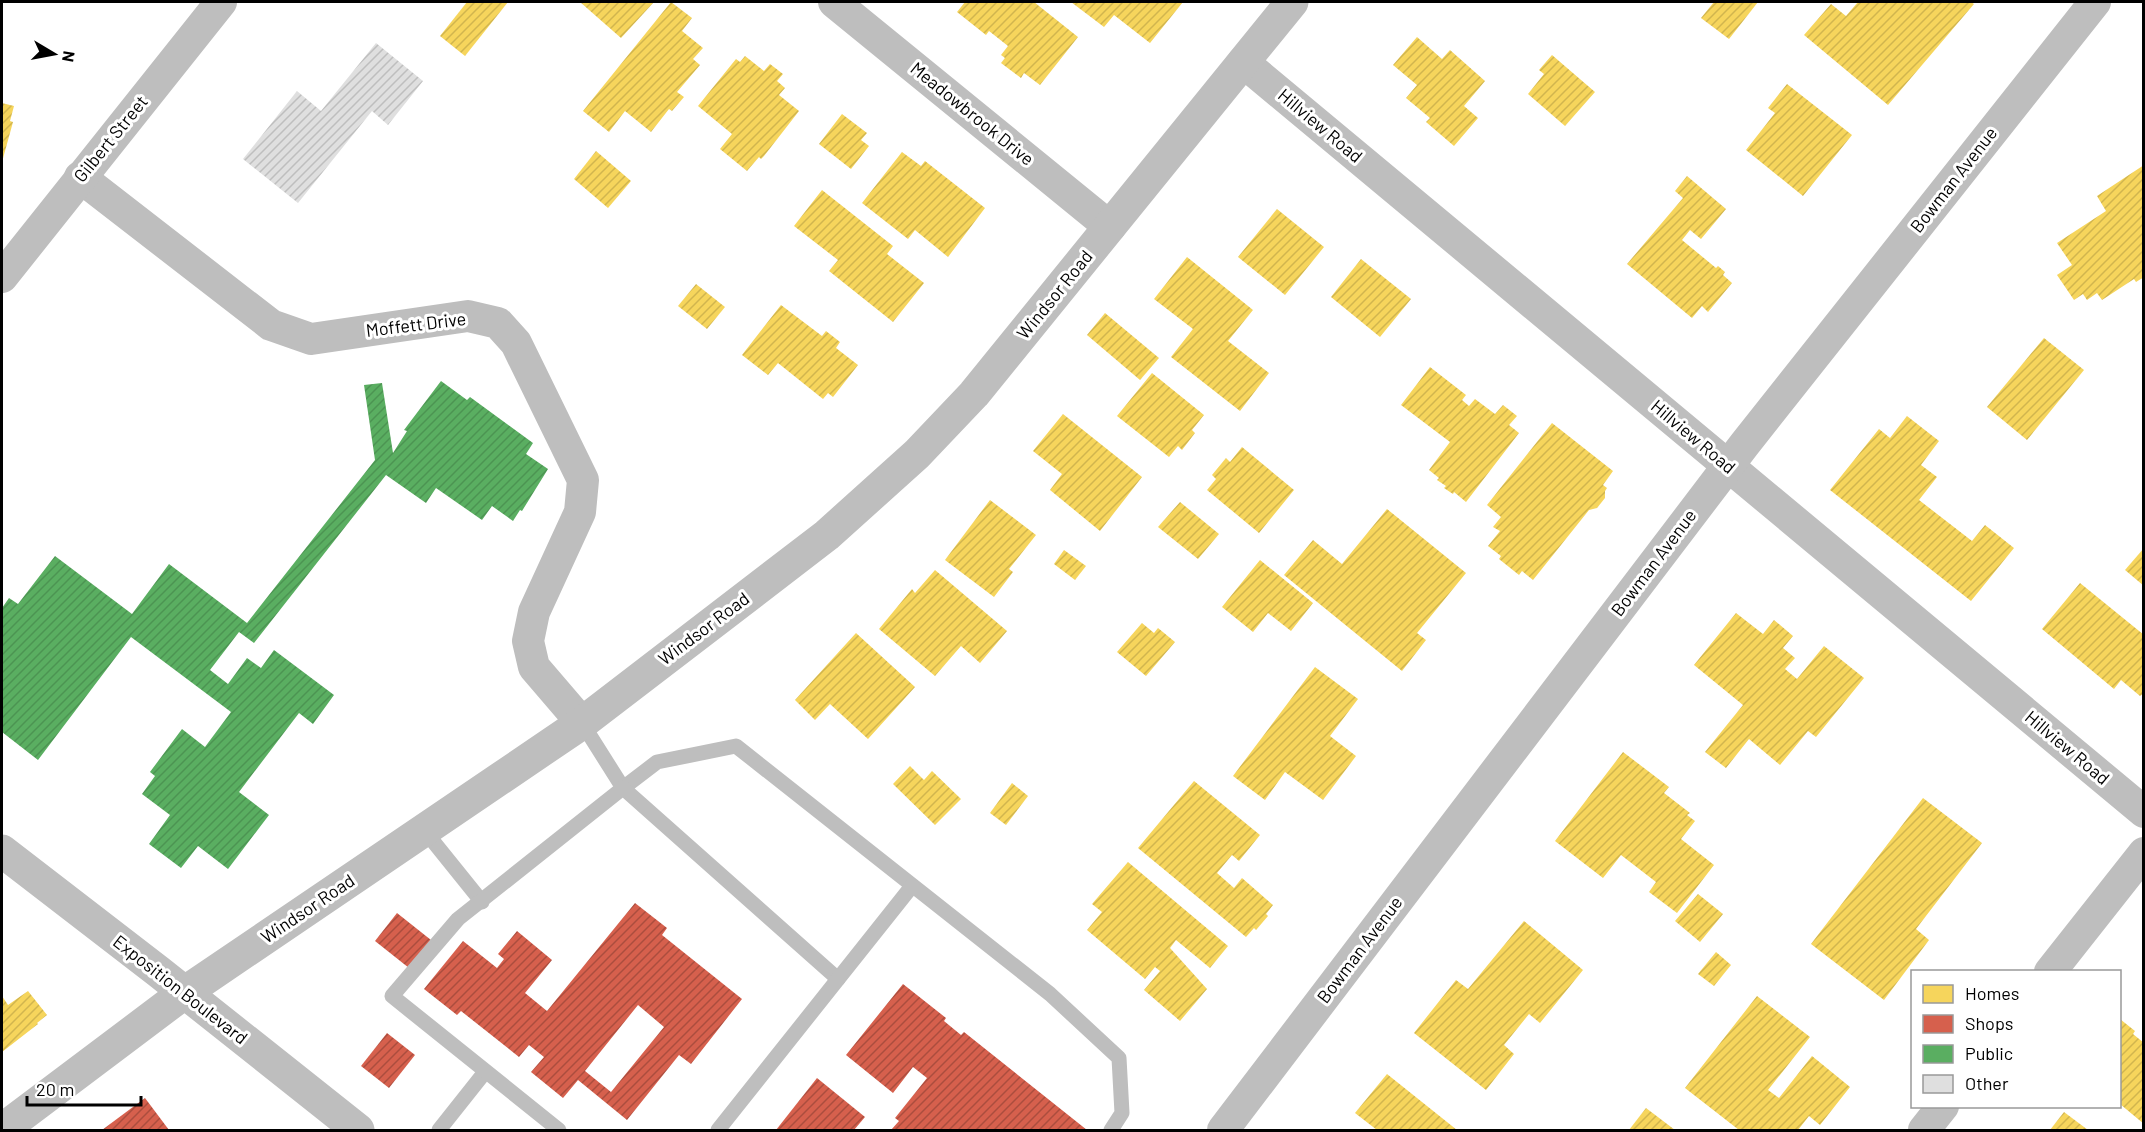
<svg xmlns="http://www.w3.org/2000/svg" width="2145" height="1132" viewBox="0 0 2145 1132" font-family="Barlow,sans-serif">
  <defs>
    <pattern id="homes-hatch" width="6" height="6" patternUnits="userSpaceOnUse" patternTransform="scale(1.5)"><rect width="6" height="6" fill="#f6d55c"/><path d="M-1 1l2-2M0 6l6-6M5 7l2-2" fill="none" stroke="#d1b54e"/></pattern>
    <pattern id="shops-hatch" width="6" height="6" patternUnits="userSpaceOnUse" patternTransform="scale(1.5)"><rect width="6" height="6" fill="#d6604d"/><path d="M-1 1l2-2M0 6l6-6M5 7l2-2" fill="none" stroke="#ab4d3e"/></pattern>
    <pattern id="public-hatch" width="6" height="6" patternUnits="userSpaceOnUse" patternTransform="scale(1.5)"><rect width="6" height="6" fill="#5aae61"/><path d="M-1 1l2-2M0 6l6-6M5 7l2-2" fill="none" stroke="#4c9452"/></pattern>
    <pattern id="building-hatch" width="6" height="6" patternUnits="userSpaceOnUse" patternTransform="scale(1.5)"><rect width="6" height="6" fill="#dfdfdf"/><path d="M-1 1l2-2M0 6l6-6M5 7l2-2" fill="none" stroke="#bebebe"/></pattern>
  </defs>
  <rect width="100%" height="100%" fill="#fff"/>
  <!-- homes -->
  <g fill="url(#homes-hatch)">
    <polygon points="467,2 508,2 465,56 440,36"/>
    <polygon points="580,2 654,2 621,38"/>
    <polygon points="671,2 692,18 682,31 703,48 693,59 700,65 677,92 684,97 672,111 669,109 651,132 625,111 609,132 583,111"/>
    <polygon points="965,2 1034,2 1078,37 1040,85 1024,73 1021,78 1001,63 1005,58 1001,55 1008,46 989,31 986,35 957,12"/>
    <polygon points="1071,2 1183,2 1150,43 1114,15 1104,27"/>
    <polygon points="1714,2 1758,2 1729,39 1701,18"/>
    <polygon points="1858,2 1971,2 1974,4 1888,105 1804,35 1831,4 1846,16"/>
    <polygon points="1417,37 1442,59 1450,50 1485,81 1464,106 1478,118 1454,146 1426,122 1430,118 1406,98 1417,85 1393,65"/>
    <polygon points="1552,55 1595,92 1565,126 1528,94 1544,74 1539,70"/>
    <polygon points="745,56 764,71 770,64 783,74 777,81 785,88 779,95 799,111 764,156 761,159 759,157 747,171 720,149 732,134 698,106 736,59 740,62"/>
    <polygon points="1787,84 1852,135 1803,196 1746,150 1775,113 1768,108"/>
    <polygon points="2,103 14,106 10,121 13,122 2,162"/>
    <polygon points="842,114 867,133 861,140 869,146 851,169 819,144"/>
    <polygon points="596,151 631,181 608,208 574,179"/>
    <polygon points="902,152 921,166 925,161 985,208 948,257 915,230 908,239 862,203"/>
    <polygon points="2144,165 2144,277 2136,282 2134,279 2102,300 2097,293 2087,300 2083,294 2074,300 2057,275 2072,265 2057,243 2106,211 2097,196"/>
    <polygon points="1687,176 1726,209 1701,239 1690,230 1682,240 1716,268 1718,266 1725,272 1723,275 1732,283 1708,312 1702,306 1692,318 1627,264 1683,198 1675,191"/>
    <polygon points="822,190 893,246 887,254 924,283 893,322 829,271 838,260 794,226"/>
    <polygon points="1277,209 1324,247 1285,295 1238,257"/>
    <polygon points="1187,257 1253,310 1228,341 1269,373 1240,411 1171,357 1193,329 1154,299"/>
    <polygon points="1361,259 1411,299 1380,337 1331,297"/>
    <polygon points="696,284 725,307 707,329 678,306"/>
    <polygon points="781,305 822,336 826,331 840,342 836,348 858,365 833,397 828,393 823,399 778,363 768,375 742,355"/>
    <polygon points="1105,313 1159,358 1140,380 1087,335"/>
    <polygon points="2044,338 2084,370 2027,440 1987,407"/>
    <polygon points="1430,367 1466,395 1462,400 1469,406 1475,399 1495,414 1503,405 1517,416 1509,425 1519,433 1466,502 1454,492 1453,494 1444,488 1446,486 1437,480 1439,478 1429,470 1450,442 1401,405"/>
    <polygon points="1152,373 1204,415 1192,430 1195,433 1182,450 1178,446 1169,457 1117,416"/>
    <polygon points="1063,414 1142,477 1100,531 1050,490 1062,474 1033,451"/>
    <polygon points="1907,416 1939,441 1921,465 1937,477 1919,500 1972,541 1985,525 2014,548 1971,601 1830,490 1879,429 1890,438"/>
    <polygon points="1552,423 1613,471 1603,485 1607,488 1605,491 1605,498 1597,508 1589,510 1533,580 1522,571 1519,575 1499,559 1501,556 1488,546 1500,531 1493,527 1501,517 1487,505"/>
    <polygon points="1242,447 1294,490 1259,533 1207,490 1216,479 1212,475 1226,458 1230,462"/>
    <polygon points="990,500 1036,535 1009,569 1013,572 994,597 945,560"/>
    <polygon points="1180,502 1219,534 1198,559 1158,527"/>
    <polygon points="1387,509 1466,573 1417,633 1426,640 1402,671 1284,575 1313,540 1342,564"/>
    <polygon points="2144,548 2144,586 2125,570"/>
    <polygon points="1064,550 1086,566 1075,580 1054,564"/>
    <polygon points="1260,560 1313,603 1291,631 1268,613 1253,632 1222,607"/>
    <polygon points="935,570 1007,631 980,663 961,646 935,676 879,629 912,589 915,593"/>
    <polygon points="2080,583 2144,635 2144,693 2140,696 2121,680 2114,689 2042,629"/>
    <polygon points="1736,613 1763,634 1774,620 1793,636 1783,648 1795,658 1785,669 1797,679 1824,646 1864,678 1816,737 1808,731 1780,765 1749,739 1726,768 1705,752 1743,705 1694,665"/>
    <polygon points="1142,623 1154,633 1158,628 1175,642 1146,676 1117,652"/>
    <polygon points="856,633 915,687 868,739 830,704 815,720 795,700"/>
    <polygon points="1315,667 1358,699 1330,736 1356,756 1323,800 1285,772 1265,800 1233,776"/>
    <polygon points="1623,752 1669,787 1664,793 1690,813 1687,815 1695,821 1681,839 1714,865 1677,913 1649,892 1656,882 1621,855 1603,878 1555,841"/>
    <polygon points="910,766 924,780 932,771 961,799 935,825 893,784"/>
    <polygon points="1194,781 1260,835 1239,861 1232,855 1217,873 1234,888 1242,878 1273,905 1266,914 1268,916 1256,930 1254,928 1246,937 1138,848"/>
    <polygon points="1012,783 1028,796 1006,825 990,813"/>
    <polygon points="1923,798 1982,843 1916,929 1929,940 1884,1000 1811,944"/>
    <polygon points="1128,862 1228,946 1210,968 1176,940 1170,948 1207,989 1180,1021 1144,990 1160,971 1155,967 1145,979 1087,930 1102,912 1092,904"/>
    <polygon points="1698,894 1723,914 1700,942 1675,921"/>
    <polygon points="1524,921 1583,970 1540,1023 1529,1014 1504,1045 1514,1054 1486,1090 1414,1033 1456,980 1468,989"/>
    <polygon points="1716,952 1731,965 1714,986 1698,974"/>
    <polygon points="28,991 47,1015 37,1023 38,1024 2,1052 2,996 8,1005"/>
    <polygon points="1757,996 1810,1037 1768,1090 1779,1098 1812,1056 1850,1087 1820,1125 1809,1116 1798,1130 1739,1130 1685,1088"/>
    <polygon points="2120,1019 2135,1031 2133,1034 2144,1043 2144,1124 2120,1104"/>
    <polygon points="1387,1074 1457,1130 1377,1130 1355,1113"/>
    <polygon points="1646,1108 1675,1130 1629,1130"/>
    <polygon points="2064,1112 2088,1130 2050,1130"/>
  </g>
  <!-- shops -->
  <g fill="url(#shops-hatch)" fill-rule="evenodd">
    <path d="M635,903L667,928L662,935L742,999L691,1064L679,1055L627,1120L578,1080L563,1098L531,1072L544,1057L529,1045L519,1057L461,1011L457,1015L424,989L463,941L497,968L504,959L498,954L517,931L552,960L525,993L547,1011ZM638,1005L664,1027L611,1092L585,1071Z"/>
    <polygon points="397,913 431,940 409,968 375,941"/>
    <polygon points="903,984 946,1018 944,1021 961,1035 964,1032 1087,1130 891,1130 899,1121 895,1118 927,1078 913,1067 893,1093 846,1055"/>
    <polygon points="387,1033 415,1055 389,1088 361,1066"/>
    <polygon points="817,1078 865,1117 854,1130 776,1130"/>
    <polygon points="145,1098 169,1130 102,1130"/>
  </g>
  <!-- public -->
  <polygon fill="url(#public-hatch)" points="441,381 467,400 470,397 533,443 526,454 548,469 522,511 520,510 513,521 492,506 482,520 436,488 426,503 386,475 254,643 239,632 210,670 228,684 247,658 261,668 274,650 334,695 313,724 299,713 239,792 269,815 228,869 198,846 181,868 149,844 170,815 142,794 155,776 150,772 182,729 205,747 231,712 131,637 38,760 2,732 2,608 9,598 18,604 55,556 132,614 169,564 247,623 375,460 364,385 382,383 393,453 407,431 404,430"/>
  <!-- building -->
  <polygon fill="url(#building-hatch)" points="376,43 423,81 388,125 372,111 298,203 243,159 297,91 321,111"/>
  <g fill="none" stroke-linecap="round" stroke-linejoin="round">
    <!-- service -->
    <g stroke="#bebebe" stroke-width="15">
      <polyline points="582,723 623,788 657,762 736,746 1050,994 1119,1058 1122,1113 1111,1130"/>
      <polyline points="424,830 482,902"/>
      <polyline points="439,1130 485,1072"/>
      <polyline points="559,1130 392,996 458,919 623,788 838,979"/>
      <polyline points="718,1130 912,886"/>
    </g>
    <!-- minor -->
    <g stroke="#bebebe" stroke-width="32">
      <polyline points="834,2 1110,227"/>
      <polyline points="1243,62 2144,812"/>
      <polyline points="80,177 271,325 311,339 468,316 498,323 516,343 583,480 580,512 534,612 528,641 534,667 582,723"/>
      <polyline points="2,277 221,2"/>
      <polyline points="2050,972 2144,853"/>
      <polyline points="1223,1130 1744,445 2095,2"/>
      <polyline points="1924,1130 1943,1106"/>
    </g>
    <!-- tertiary -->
    <g stroke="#bebebe" stroke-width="33">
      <polyline points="2,851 159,972 358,1130"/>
      <polyline points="2,1130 184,993 582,723 827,535 917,454 974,394 1292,2"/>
    </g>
  </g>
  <g text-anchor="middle" stroke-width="6" stroke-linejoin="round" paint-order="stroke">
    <!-- street labels -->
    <g font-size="18" fill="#000" stroke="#fff">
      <text transform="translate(972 114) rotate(39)" y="6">Meadowbrook Drive</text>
      <text transform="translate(1320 126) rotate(40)" y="6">Hillview Road</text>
      <text transform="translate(111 139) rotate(-51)" y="6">Gilbert Street</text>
      <text transform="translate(1954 180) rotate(-52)" y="6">Bowman Avenue</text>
      <text transform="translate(1055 295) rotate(-51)" y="6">Windsor Road</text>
      <text transform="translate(416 325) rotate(-7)" y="6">Moffett Drive</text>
      <text transform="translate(1693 437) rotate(40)" y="6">Hillview Road</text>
      <text transform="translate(1654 563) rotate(-53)" y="6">Bowman Avenue</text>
      <text transform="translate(704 629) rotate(-37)" y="6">Windsor Road</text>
      <text transform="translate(2067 748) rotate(40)" y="6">Hillview Road</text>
      <text transform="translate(308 909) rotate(-34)" y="6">Windsor Road</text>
      <text transform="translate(1360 950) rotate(-53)" y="6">Bowman Avenue</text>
      <text transform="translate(180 990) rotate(38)" y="6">Exposition Boulevard</text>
    </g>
  </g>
  <!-- border -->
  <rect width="2145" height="1132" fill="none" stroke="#000000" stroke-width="6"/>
  <!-- legend -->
  <rect x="1911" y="970" width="210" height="138" fill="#ffffff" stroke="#999999" stroke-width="1.5"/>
  <rect x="1923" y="985" width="30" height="18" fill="#f6d55c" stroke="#999999" stroke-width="1.5"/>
  <text x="1965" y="1000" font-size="18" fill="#000000">Homes</text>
  <rect x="1923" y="1015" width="30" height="18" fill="#d6604d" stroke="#999999" stroke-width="1.5"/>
  <text x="1965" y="1030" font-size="18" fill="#000000">Shops</text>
  <rect x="1923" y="1045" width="30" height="18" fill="#5aae61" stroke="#999999" stroke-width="1.5"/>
  <text x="1965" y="1060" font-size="18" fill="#000000">Public</text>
  <rect x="1923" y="1075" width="30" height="18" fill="#dfdfdf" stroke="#999999" stroke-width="1.5"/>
  <text x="1965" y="1090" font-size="18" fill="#000000">Other</text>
  <!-- north arrow -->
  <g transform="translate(54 54) rotate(100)" stroke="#ffffff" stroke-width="4.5" paint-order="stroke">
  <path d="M0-4.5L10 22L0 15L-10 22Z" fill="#000000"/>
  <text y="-9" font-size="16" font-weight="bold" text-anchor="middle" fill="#000000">N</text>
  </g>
  <!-- scale -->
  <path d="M27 1096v9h114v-9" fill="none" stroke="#000000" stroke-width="3"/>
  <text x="36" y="1096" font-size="18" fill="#000000" stroke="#ffffff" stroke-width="4.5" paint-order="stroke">20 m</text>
</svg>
